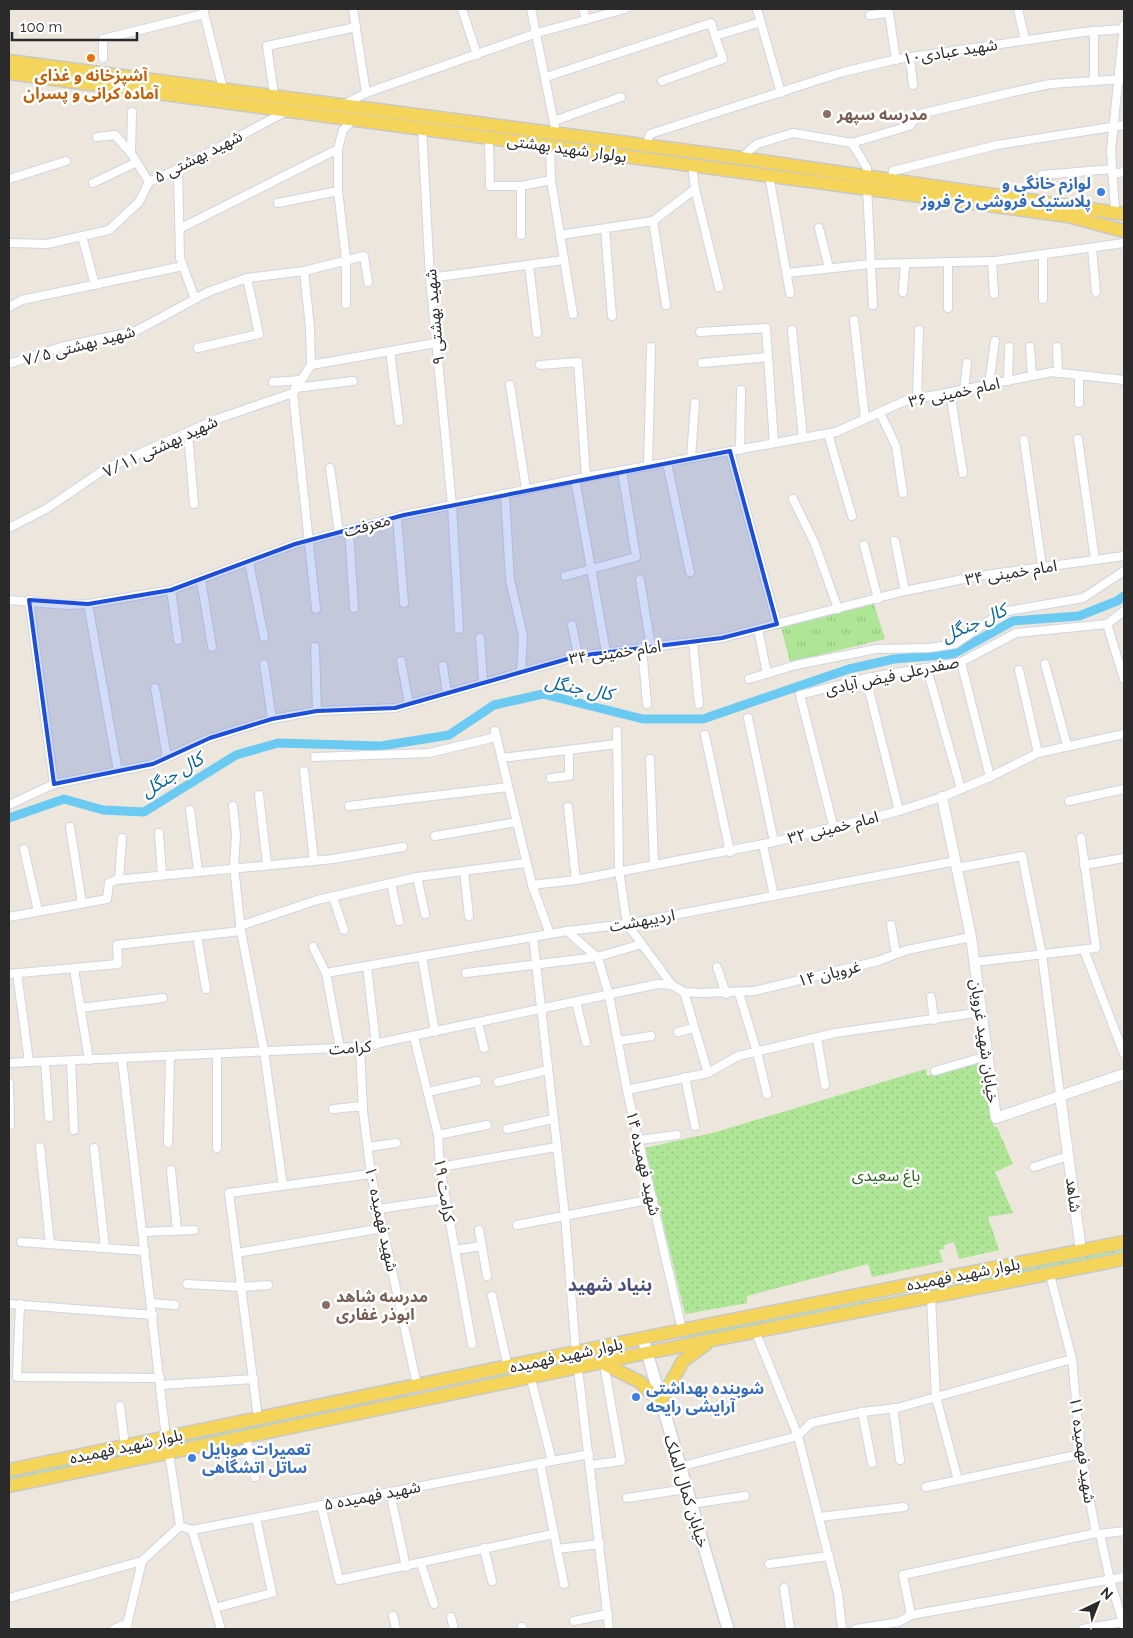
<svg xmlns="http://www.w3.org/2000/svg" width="1133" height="1638" viewBox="0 0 1133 1638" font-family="Raleway,'Noto Sans Arabic',sans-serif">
  <defs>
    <pattern id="grass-dots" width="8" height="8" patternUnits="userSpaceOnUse" patternTransform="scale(1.25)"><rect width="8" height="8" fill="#aee596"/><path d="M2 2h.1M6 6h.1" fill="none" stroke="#96c581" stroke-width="1.8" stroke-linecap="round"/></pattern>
    <pattern id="park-tufts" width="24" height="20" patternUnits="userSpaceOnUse" patternTransform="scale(1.25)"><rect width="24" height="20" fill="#aee596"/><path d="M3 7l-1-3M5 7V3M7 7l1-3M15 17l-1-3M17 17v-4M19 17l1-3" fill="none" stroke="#96c581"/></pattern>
  </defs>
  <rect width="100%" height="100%" fill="#ede6dc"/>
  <!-- grass -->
  <g fill="url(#grass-dots)">
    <polygon points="980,1063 994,1127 997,1127 1013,1164 995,1172 1013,1213 988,1217 999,1250 959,1259 954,1242 944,1245 945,1249 939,1250 943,1262 872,1277 868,1264 747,1296 747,1303 685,1314 645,1148 716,1132 926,1069 927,1076"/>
    <polygon points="1124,1248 1124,1251 944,1290 958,1283"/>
    <polygon points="916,1292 889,1301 661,1345 693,1334"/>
    <polygon points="628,1349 599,1358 435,1393 434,1389"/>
    <polygon points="411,1392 413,1398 9,1479 9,1475"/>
  </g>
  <!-- park -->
  <polygon fill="url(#park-tufts)" points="874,604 885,639 790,662 781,627"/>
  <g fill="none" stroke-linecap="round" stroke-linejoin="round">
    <!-- canal -->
    <polyline stroke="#6bcaf2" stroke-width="9" points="9,818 64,799 103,810 144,812 236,755 278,743 381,746 449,735 494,705 543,694 643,719 703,719 849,669 894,659 953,654 1013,621 1079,616 1117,601 1124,596"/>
    <!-- minor casing -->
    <g stroke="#d1d4e3" stroke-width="10">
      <g id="minor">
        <polyline points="203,9 223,89"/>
        <polyline points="353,9 366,93"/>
        <polyline points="462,9 477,55"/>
        <polyline points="531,9 556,133"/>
        <polyline points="583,9 586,20"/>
        <polyline points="757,9 781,93"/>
        <polyline points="1018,9 1025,40"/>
        <polyline points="870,15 889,13 896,60"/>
        <polyline points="910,57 913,85"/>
        <polyline points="103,58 103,39 204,14"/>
        <polyline points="546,77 711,23 715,36 761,22"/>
        <polyline points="662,81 723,59 715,36"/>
        <polyline points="1094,81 1094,31"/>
        <polyline points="274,95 267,46 356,27"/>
        <polyline points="345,104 366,93 537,33 625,9"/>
        <polyline points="132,112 131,153 149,182"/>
        <polyline points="554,121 621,97"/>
        <polyline points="422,129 430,278 452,505 459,629"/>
        <polyline points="97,137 115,135 131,153"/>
        <polyline points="489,138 490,186 521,186 551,180"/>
        <polyline points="852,143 867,168 867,176"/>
        <polyline points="646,145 650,134 843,72 898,59 1083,32 1124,29"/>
        <polyline points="550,147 551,180 573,314"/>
        <polyline points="741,158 757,144 793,133 852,143 909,126 920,114 1009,93 1050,84 1124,79"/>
        <polyline points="178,169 180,258 195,299"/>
        <polyline points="1112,174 1124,172"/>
        <polyline points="769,175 790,293"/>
        <polyline points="1042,175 1112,169"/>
        <polyline points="9,179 66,161"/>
        <polyline points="892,179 893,171 997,145 1124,125"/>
        <polyline points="93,183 135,163"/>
        <polyline points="521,186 521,235"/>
        <polyline points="867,188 873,305"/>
        <polyline points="695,189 719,287"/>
        <polyline points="278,203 338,191"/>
        <polyline points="1115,211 1111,150 1124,25"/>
        <polyline points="653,221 666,305"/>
        <polyline points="181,228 338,149"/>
        <polyline points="819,228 829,268"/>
        <polyline points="605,229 612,316"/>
        <polyline points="560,235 653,221 695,189 692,165"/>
        <polyline points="82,236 95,285"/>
        <polyline points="9,243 47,244 109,230 139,202 149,182 178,169 285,112"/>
        <polyline points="1092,248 1096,292"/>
        <polyline points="992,261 994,294"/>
        <polyline points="529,265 537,333"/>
        <polyline points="787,273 871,264 995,261 1124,243"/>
        <polyline points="430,278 564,260"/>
        <polyline points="903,292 905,264"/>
        <polyline points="1043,299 1043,255"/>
        <polyline points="346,304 346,259 338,191 338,149 343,130 353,120"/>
        <polyline points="9,307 22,300 183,266"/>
        <polyline points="948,308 948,262"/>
        <polyline points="854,320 865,419"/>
        <polyline points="792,330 803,438"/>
        <polyline points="700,332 766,328 768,357"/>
        <polyline points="1030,347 1032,376"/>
        <polyline points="1057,347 1058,373"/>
        <polyline points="198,348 259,334 247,278"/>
        <polyline points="390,351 399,421"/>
        <polyline points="702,363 768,357 774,443"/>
        <polyline points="9,364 61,347 136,331 208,292 247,278 304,271 364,256 368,282"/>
        <polyline points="311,365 436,343"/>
        <polyline points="540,365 578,362 586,477"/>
        <polyline points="1079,375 1079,403"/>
        <polyline points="1008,381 1009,347"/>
        <polyline points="273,382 301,380"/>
        <polyline points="989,384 995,341"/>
        <polyline points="510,385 526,489"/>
        <polyline points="295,388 353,381"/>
        <polyline points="964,389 967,363"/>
        <polyline points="950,392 963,473"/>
        <polyline points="293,393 316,609"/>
        <polyline points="293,393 311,365 310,328 304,271"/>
        <polyline points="917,399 919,330"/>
        <polyline points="880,413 896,446 903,493"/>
        <polyline points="188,433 194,504"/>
        <polyline points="828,434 852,516"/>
        <polyline points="1078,439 1095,560"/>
        <polyline points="1024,440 1042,567"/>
        <polyline points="740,450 741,390"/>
        <polyline points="730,451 777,624"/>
        <polyline points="691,458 695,403"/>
        <polyline points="667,463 690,572"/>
        <polyline points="648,466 651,347"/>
        <polyline points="330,468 339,532"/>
        <polyline points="575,479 606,652"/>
        <polyline points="505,494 510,580 523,636 521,672"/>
        <polyline points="793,499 815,544 838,609"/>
        <polyline points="397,517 404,603"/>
        <polyline points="9,528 46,509 105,469 217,419 293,393"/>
        <polyline points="349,530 354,608"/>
        <polyline points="895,541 905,591"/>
        <polyline points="864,545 878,599"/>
        <polyline points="249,562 264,637"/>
        <polyline points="565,576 636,557 622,471"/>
        <polyline points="201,580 212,647"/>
        <polyline points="640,580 651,647"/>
        <polyline points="171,590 178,640"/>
        <polyline points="9,600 66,605 88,604 171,590 295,544 404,515 586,477 836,432 905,401 1052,372 1124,380"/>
        <polyline points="29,600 54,784"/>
        <polyline points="88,604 118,771"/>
        <polyline points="1107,624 1124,679"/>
        <polyline points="572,625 578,656"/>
        <polyline points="758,629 767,674"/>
        <polyline points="480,638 483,681"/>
        <polyline points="693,642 699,704"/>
        <polyline points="315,647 317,711"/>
        <polyline points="642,648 647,704"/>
        <polyline points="401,661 409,704"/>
        <polyline points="961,662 990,777"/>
        <polyline points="264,664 272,719"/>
        <polyline points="1045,664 1067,745"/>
        <polyline points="443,666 447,693"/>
        <polyline points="927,669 961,789"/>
        <polyline points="1019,670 1038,753"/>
        <polyline points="866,678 899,811"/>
        <polyline points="749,679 796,665 876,649 929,648 955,644 1002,612 1083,598 1124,571"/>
        <polyline points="155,688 167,757"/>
        <polyline points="748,718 774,842"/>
        <polyline points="495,731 532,885 550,934"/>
        <polyline points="617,731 619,870 627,924 672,985"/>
        <polyline points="705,735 730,852"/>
        <polyline points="315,757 429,753 496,737"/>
        <polyline points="501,758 617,744"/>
        <polyline points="650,759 654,864"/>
        <polyline points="304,771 314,861"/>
        <polyline points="551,778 569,776 569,750"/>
        <polyline points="259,795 267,864"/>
        <polyline points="1069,801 1124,789"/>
        <polyline points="9,805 54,784 153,764 210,738 272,719 317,711 395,708 578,656 722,638 905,591 978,576 1124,556"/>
        <polyline points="233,806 236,835 234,867 241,931 264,1051 283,1186"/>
        <polyline points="349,806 508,787"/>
        <polyline points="568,807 576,880"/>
        <polyline points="190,810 198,871"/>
        <polyline points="833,825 800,695 866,678 961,662 1016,633 1107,624 1124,611"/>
        <polyline points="70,827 82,903"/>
        <polyline points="159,833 162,875"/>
        <polyline points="435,836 517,822"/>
        <polyline points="763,845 774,896"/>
        <polyline points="24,849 38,911"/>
        <polyline points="1084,865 1124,858"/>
        <polyline points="957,868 1022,856 1042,955 1060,1095"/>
        <polyline points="464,871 469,916"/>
        <polyline points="417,877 425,914"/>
        <polyline points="119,879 122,838"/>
        <polyline points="391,883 399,921"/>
        <polyline points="532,885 576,880 774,842 899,811 942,797 990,777 1038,753 1124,734"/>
        <polyline points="333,897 344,930"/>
        <polyline points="9,917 107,899 109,883 116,880 333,859 403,847"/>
        <polyline points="891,925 896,954"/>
        <polyline points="240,926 317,900 417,877 526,863"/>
        <polyline points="567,931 598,958 609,995 627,1090 682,1330"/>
        <polyline points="197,936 206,989"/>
        <polyline points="533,937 565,1216 576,1353"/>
        <polyline points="313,947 326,973 340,1048"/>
        <polyline points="1084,950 1124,1054"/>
        <polyline points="422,957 435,1032"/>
        <polyline points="974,962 1096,948 1081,838"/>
        <polyline points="367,966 376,1045"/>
        <polyline points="717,967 726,994"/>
        <polyline points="74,969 89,1060"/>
        <polyline points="17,973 29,1062"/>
        <polyline points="326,973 567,931 627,924 956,861"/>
        <polyline points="466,973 597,957 642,944"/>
        <polyline points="9,974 118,964 117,945 241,931"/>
        <polyline points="684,992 708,1073"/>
        <polyline points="739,993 757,1052 767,1094"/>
        <polyline points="931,997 934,1020"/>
        <polyline points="576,1002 586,1042"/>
        <polyline points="80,1008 163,998"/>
        <polyline points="478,1023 484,1048"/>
        <polyline points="678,1032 694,1028"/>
        <polyline points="414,1037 438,1135 440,1167 472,1344"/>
        <polyline points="817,1038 825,1085"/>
        <polyline points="618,1041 651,1036"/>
        <polyline points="360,1047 363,1111 371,1174 417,1385"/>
        <polyline points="217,1054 217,1148"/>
        <polyline points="122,1059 166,1438"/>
        <polyline points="71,1061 74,1130"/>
        <polyline points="45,1062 49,1117"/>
        <polyline points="9,1063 360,1047 658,984 672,985 684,992 701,993 754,991 878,961 907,950 971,937"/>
        <polyline points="935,1071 987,1056"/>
        <polyline points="685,1077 695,1126"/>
        <polyline points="498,1082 548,1070"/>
        <polyline points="9,1083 10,1125"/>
        <polyline points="627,1090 708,1073 738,1056 835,1033 982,1012"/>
        <polyline points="428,1092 477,1081"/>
        <polyline points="333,1109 363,1106"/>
        <polyline points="507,1129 553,1119"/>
        <polyline points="438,1135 487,1125"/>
        <polyline points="639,1140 677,1135"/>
        <polyline points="168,1143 170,1057"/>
        <polyline points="40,1147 50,1244"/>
        <polyline points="368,1147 396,1143"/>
        <polyline points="94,1148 105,1248"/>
        <polyline points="440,1167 556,1147"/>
        <polyline points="1034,1167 1068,1156"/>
        <polyline points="171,1170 177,1230"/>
        <polyline points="379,1209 446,1199"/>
        <polyline points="517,1225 653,1199"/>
        <polyline points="479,1230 487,1276"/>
        <polyline points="143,1232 194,1230"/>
        <polyline points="21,1242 145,1251"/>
        <polyline points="455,1250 482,1246"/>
        <polyline points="237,1253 383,1228"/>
        <polyline points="1050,1275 1072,1359 1081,1454 1096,1533 1100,1534 1110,1580 1124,1626"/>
        <polyline points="187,1284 241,1287 268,1285"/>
        <polyline points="492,1296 508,1367"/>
        <polyline points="931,1298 936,1397 958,1480"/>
        <polyline points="151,1303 175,1305"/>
        <polyline points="9,1304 153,1315"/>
        <polyline points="20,1304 17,1377 160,1378"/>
        <polyline points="756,1333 798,1436 838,1593 842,1629"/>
        <polyline points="578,1369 609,1629"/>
        <polyline points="531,1379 552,1461"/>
        <polyline points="161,1385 254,1379"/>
        <polyline points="120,1406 125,1446"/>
        <polyline points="893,1408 900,1460"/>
        <polyline points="862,1412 872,1463"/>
        <polyline points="258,1418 229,1193 371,1174"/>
        <polyline points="246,1437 255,1477"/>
        <polyline points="169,1453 180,1526 192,1530 589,1454"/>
        <polyline points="540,1463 564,1584"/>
        <polyline points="591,1465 621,1461 604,1364"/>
        <polyline points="679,1467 798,1436 811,1423 862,1412 897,1408 1072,1359"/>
        <polyline points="926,1487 1081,1454"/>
        <polyline points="390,1492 406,1567"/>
        <polyline points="627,1498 686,1489"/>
        <polyline points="691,1504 745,1496"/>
        <polyline points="321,1505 339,1580 553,1534"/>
        <polyline points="820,1517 904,1507"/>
        <polyline points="192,1530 221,1629"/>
        <polyline points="1100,1534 1124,1531"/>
        <polyline points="484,1548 492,1581"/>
        <polyline points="557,1549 600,1544"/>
        <polyline points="421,1564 434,1604"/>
        <polyline points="769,1564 829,1556"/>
        <polyline points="784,1588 790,1629"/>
        <polyline points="9,1598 142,1561 180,1526"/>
        <polyline points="215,1608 272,1593 256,1518"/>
        <polyline points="911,1615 903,1575 1096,1533"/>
        <polyline points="393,1616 396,1629"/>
        <polyline points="451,1617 454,1629"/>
        <polyline points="574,1621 608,1614"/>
        <polyline points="522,1627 523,1629"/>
        <polyline points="114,1629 128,1623"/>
        <polyline points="126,1629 142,1561"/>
        <polyline points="856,1629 899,1622 911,1615 1124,1577"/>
        <polyline points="1083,1629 1123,1622"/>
      </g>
    </g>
    <!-- tertiary casing -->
    <g stroke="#d1d4e3" stroke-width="12">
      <g id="tertiary">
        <polyline points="942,797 971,937 996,1118 1124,1074"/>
        <polyline points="1060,1095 1081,1251"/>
      </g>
    </g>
    <!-- secondary casing -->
    <g stroke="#d1d4e3" stroke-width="14">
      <polyline id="secondary" points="643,1339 728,1629"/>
    </g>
    <!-- primary casing -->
    <g stroke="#c8c8c8" stroke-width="15">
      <g id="primary">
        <polyline points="9,61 741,158 1124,214"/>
        <polyline points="9,73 1068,216 1124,231"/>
        <polyline points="604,1364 640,1382 660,1402 683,1361 706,1344"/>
        <polyline points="9,1470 682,1330 1124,1242"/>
        <polyline points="9,1486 646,1353 1124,1259"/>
      </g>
    </g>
    <!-- minor -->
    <use href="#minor" stroke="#fff" stroke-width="8"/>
    <!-- tertiary -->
    <use href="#tertiary" stroke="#fff" stroke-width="10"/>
    <!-- secondary -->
    <use href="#secondary" stroke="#fff" stroke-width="11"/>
    <!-- primary -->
    <use href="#primary" stroke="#f5d559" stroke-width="12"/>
  </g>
  <!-- marked area -->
  <path fill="#1d4ed8" fill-opacity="0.2" stroke="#1d4ed8" stroke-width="4" stroke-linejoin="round" d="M730,451L777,624L722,638L578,656L395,708L317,711L272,719L210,738L153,764L54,784L29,600L88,604L171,590L295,544L404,515Z"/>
  <!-- markers -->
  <circle fill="#e8710a" stroke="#fff" stroke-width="2" cx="91" cy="58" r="5"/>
  <g fill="#8d6e63" stroke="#fff" stroke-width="2">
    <circle cx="827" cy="114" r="5"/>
    <circle cx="326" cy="1305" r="5"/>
  </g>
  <g fill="#3f7fe0" stroke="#fff" stroke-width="2">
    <circle cx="1101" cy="192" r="5"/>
    <circle cx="636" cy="1397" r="5"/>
    <circle cx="192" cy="1458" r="5"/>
  </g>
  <g text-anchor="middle" stroke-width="5" stroke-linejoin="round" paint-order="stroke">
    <!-- street labels -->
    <g font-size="16" fill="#2a2a2a" stroke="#fff">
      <text transform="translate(950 51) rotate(-9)" y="6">شهید عبادی۱۰</text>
      <text transform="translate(567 148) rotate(8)" y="6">بولوار شهید بهشتی</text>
      <text transform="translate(198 156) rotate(-27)" y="6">شهید بهشتی ۵</text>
      <text transform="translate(434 317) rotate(-95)" y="6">شهید بهشتی ۹</text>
      <text transform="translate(79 345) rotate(-15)" y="6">شهید بهشتی ۷/۵</text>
      <text transform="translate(954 392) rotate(-12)" y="6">امام خمینی ۳۶</text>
      <text transform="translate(160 446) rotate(-25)" y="6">شهید بهشتی ۷/۱۱</text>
      <text transform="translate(367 525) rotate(-15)" y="6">معرفت</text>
      <text transform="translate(1011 572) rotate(-9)" y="6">امام خمینی ۳۴</text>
      <text transform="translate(615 652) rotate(-8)" y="6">امام خمینی ۳۴</text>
      <text transform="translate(892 675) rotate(-12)" y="6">صفدرعلی فیض آبادی</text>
      <text transform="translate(833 827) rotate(-14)" y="6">امام خمینی ۳۲</text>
      <text transform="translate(642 920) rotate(-10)" y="6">اردیبهشت</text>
      <text transform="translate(829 973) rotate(-14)" y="6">غرویان ۱۴</text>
      <text transform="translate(985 1041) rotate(82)" y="6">خیابان شهید غرویان</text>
      <text transform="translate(350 1047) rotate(-4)" y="6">کرامت</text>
      <text transform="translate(644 1163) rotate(77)" y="6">شهید فهمیده ۱۴</text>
      <text transform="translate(445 1190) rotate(81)" y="6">کرامت ۱۹</text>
      <text transform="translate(1074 1195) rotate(83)" y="6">شاهد</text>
      <text transform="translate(382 1219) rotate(78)" y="6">شهید فهمیده ۱۰</text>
      <text transform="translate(963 1274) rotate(-11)" y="6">بلوار شهید فهمیده</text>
      <text transform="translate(566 1355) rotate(-12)" y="6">بلوار شهید فهمیده</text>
      <text transform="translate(126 1446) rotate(-12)" y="6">بلوار شهید فهمیده</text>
      <text transform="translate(1083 1450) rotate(82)" y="6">شهید فهمیده ۱۱</text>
      <text transform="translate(687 1491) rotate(73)" y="6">خیابان کمال الملک</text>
      <text transform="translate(372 1495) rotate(-11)" y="6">شهید فهمیده ۵</text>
    </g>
    <!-- food labels -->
    <g font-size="16" font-weight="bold" fill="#c56008" stroke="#fff">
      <text x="91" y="81">آشپزخانه و غذای<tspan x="91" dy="18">آماده کرانی و پسران</tspan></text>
    </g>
    <!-- education labels -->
    <g font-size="16" font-weight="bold" fill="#785e54" stroke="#fff" text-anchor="start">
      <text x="837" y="120">مدرسه سپهر</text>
      <text x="336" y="1302">مدرسه شاهد<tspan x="336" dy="18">ابوذر غفاری</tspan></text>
    </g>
    <!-- shop labels -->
    <g font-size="16" font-weight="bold" fill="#366cbe" stroke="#fff" text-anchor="start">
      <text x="1091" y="189" text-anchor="end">لوازم خانگی و<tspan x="1091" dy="18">پلاستیک فروشی رخ فروز</tspan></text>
      <text x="646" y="1394">شوینده بهداشتی<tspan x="646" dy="18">آرایشی رایحه</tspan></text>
      <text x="202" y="1455">تعمیرات موبایل<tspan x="202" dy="18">ساتل اتشگاهی</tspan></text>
    </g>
    <!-- park labels -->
    <g font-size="16" fill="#266918" stroke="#fff">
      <text x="886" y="1181">باغ سعیدی</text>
    </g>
    <!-- water labels -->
    <g font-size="18" font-style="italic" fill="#09669f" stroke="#fff">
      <text transform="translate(974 623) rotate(-24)" y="6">کال جنگل</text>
      <text transform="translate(579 688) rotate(11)" y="6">کال جنگل</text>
      <text transform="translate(172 775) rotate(-31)" y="6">کال جنگل</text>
    </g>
    <!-- neighbourhood labels -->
    <g font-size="18" font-weight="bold" fill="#49507c" stroke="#fff">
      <text x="610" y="1291">بنیاد شهید</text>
    </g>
  </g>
  <!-- border -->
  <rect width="1133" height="1638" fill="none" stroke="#2a2a2a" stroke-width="20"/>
  <!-- north arrow -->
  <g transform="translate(1098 1603) rotate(43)" stroke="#ffffff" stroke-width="4" paint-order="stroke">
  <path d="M0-4L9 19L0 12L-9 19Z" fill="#2a2a2a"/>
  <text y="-8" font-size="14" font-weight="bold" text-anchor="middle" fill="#2a2a2a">N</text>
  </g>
  <!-- scale -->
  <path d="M12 32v8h125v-8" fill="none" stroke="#2a2a2a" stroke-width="2.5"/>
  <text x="20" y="32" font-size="15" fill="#2a2a2a" stroke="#ffffff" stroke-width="4" paint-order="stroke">100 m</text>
</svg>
